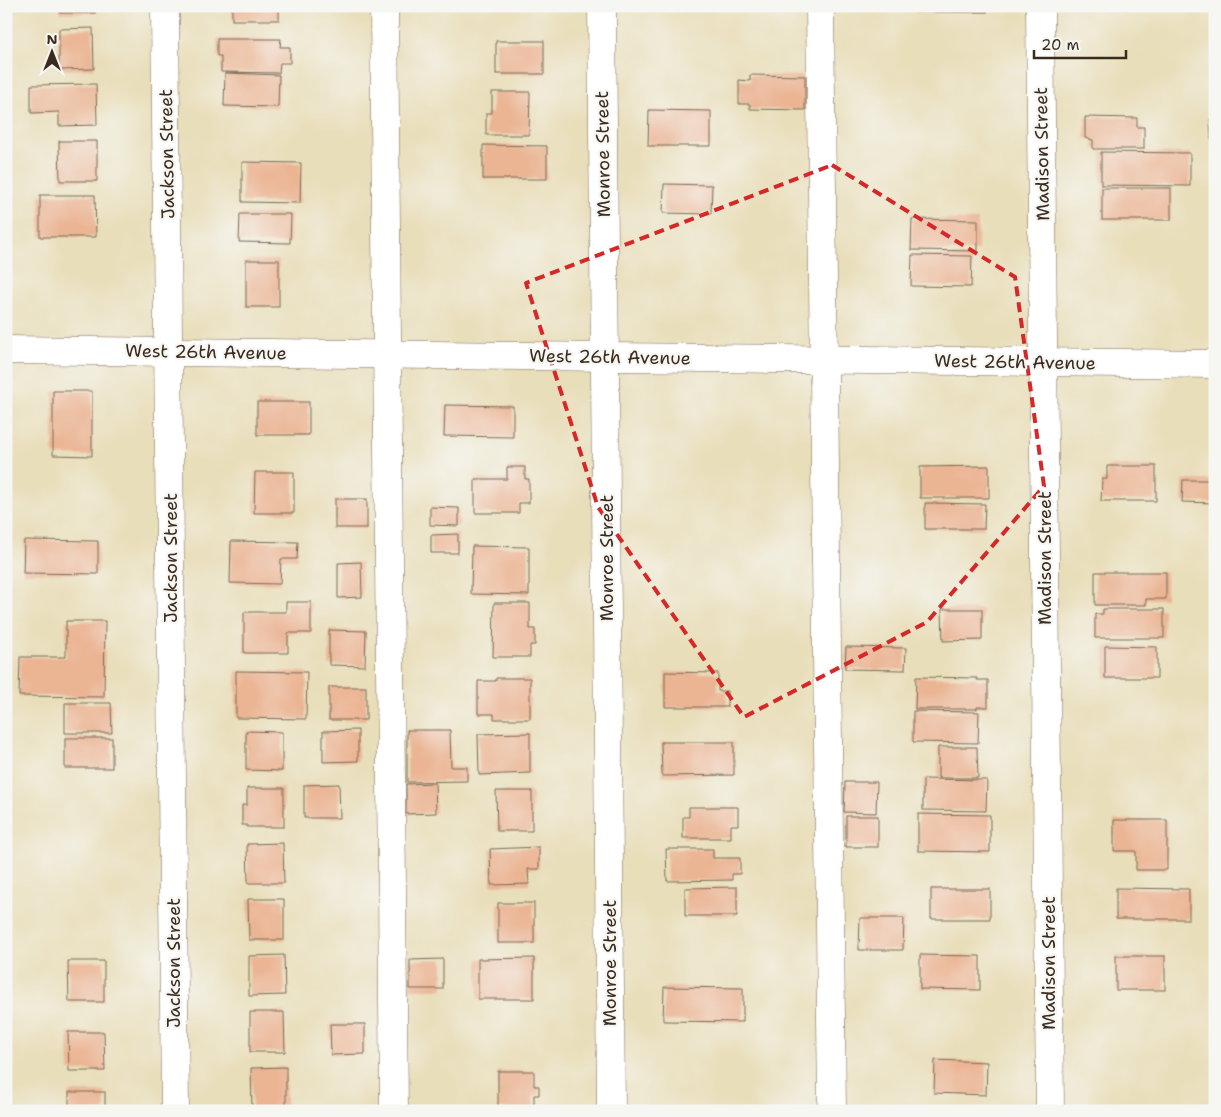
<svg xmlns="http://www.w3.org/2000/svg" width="1221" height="1117" viewBox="0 0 1221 1117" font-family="'Shantell Sans',sans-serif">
  <rect width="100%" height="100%" fill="#f6f6f2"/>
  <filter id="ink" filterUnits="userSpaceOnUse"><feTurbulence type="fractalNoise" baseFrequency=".02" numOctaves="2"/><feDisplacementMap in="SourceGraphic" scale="10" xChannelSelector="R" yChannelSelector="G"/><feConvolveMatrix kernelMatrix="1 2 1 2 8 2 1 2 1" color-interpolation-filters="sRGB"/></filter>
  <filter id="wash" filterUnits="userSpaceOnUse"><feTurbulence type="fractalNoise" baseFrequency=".0096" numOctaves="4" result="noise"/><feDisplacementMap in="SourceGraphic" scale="20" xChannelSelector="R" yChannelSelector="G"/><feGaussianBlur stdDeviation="1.12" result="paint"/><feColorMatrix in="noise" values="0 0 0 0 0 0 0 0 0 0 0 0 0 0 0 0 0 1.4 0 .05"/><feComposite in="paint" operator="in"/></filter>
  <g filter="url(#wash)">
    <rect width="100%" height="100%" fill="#e9deba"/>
    <g id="blocks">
      <!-- building -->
      <g fill="#ebb594">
        <rect x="60" y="6" width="35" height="7"/>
        <rect x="232" y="6" width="47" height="14"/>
        <rect x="915" y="6" width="72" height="6"/>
        <polygon points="93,28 94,69 59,70 59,29"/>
        <polygon points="217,39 281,39 280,47 290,47 290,63 280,63 279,73 221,72 221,56 217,56"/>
        <rect x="496" y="41" width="48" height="33"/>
        <polygon points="225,73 279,75 278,107 224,106"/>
        <polygon points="750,75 805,76 805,110 750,109 750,104 739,104 739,80 750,81"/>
        <polygon points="96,84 97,125 59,126 59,112 31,113 31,85"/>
        <polygon points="492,92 530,92 529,135 486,135 486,113 492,113"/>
        <polygon points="649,110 711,111 711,146 648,146"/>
        <polygon points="1085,117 1137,118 1137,127 1144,127 1144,149 1093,149 1093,140 1085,138"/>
        <polygon points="1210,119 1215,119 1215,140 1211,140"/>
        <polygon points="59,141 97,141 97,181 60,181"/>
        <polygon points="483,145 547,146 547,179 483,179"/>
        <polygon points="1101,152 1190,153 1190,186 1101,185"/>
        <polygon points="242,162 301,163 300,203 242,202"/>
        <polygon points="664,184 712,185 711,214 663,213"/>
        <rect x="1102" y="188" width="69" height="32"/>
        <polygon points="40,195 95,195 96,237 40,237"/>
        <polygon points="240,214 291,214 290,243 239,242"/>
        <polygon points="912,219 978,220 978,251 911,250"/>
        <polygon points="912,255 972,256 971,287 911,286"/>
        <rect x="246" y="260" width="33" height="47"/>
        <polygon points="53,391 92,391 92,456 53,455"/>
        <rect x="257" y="402" width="52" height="33"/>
        <polygon points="445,405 513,406 513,437 444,436"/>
        <polygon points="989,466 989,498 920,498 920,467"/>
        <polygon points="1107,466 1156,466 1156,501 1101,501 1102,479 1107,479"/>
        <polygon points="507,467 525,467 525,479 529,479 529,503 519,503 519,513 475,513 475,479 507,479"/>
        <polygon points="255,472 294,472 294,513 254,513"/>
        <polygon points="1183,480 1215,480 1215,503 1182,502"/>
        <rect x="335" y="499" width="32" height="29"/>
        <polygon points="925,503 985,504 984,529 925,529"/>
        <polygon points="430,507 459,508 459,526 430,525"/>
        <polygon points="458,534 458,553 431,553 431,535"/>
        <polygon points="24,540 98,541 98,574 23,573"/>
        <polygon points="231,541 298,542 297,559 281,559 280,584 230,583"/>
        <polygon points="472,546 529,547 529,595 471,594"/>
        <polygon points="361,562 362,597 338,598 338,563"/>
        <polygon points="1095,572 1166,572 1166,599 1146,599 1146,605 1095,605"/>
        <polygon points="286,602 311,602 311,633 288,633 288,653 244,653 244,612 286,612"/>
        <polygon points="494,603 530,603 530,629 535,629 535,645 530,645 530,657 493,657"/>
        <polygon points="942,609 982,609 982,640 943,641"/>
        <polygon points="1103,609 1164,609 1164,638 1095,638 1095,614 1103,614"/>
        <polygon points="66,621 105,621 104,697 19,696 20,657 66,657"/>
        <polygon points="329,630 366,631 365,666 329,665"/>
        <polygon points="1105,646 1157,647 1157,678 1105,678"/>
        <polygon points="846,647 906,648 905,670 845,669"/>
        <polygon points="236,671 307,672 306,719 236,718"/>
        <polygon points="665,672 718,673 718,691 727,691 727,707 665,707"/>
        <polygon points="916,677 977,678 977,680 988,680 988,707 977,707 977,709 915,709"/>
        <polygon points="496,678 530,678 530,719 494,719 494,714 478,714 478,681 496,681"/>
        <rect x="329" y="687" width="37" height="33"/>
        <polygon points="65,703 111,703 112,733 65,733"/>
        <polygon points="913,711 979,712 978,743 913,742"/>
        <polygon points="358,730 358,761 323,762 323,731"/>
        <polygon points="407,730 450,730 451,767 467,767 467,781 407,782"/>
        <polygon points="246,731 282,732 282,771 246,770"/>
        <polygon points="530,733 530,773 479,775 478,734"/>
        <rect x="65" y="738" width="47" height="30"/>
        <polygon points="661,742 734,742 734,775 662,776"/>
        <polygon points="938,747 977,747 978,778 938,778"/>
        <polygon points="923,779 987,780 986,811 923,810"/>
        <polygon points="845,782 877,782 876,813 844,812"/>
        <polygon points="435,783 436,813 406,814 406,784"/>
        <polygon points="339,784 340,818 304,818 304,785"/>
        <polygon points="247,788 284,788 284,827 247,827 247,825 242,825 242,805 247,805"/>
        <polygon points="496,791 532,791 532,831 497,831"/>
        <polygon points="689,807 738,807 738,825 731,825 731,838 683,838 683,817 689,817"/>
        <polygon points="918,814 990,815 990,852 918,851"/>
        <rect x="846" y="816" width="32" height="31"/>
        <polygon points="1114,820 1167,820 1167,870 1136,870 1136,851 1114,851"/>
        <polygon points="283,843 284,883 248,883 247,844"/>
        <polygon points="539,847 539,869 528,869 529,884 491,885 490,849"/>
        <polygon points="666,849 713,849 713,858 740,858 740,874 732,874 732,880 667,881"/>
        <polygon points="737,887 737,916 685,916 685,888"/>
        <polygon points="1116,888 1189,889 1189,919 1116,919"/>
        <rect x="931" y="889" width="59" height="30"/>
        <polygon points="248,899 284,899 284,940 249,940"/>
        <rect x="498" y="903" width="36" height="40"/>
        <polygon points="860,918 904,918 903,950 859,950"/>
        <polygon points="284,955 285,995 249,996 249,956"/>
        <polygon points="920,955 980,956 980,990 920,989"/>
        <rect x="1116" y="956" width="49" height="34"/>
        <polygon points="534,958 534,999 478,999 478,959"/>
        <polygon points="443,959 443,989 410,989 410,960"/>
        <polygon points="68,961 104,961 104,1002 69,1002"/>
        <polygon points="664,987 743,988 743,1022 663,1021"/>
        <polygon points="250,1012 284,1012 285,1052 250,1052"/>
        <polygon points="330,1024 365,1024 365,1054 331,1055"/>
        <polygon points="68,1032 104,1032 105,1071 69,1071"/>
        <polygon points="935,1060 987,1062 986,1095 934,1093"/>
        <polygon points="286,1067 286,1107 252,1108 251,1068"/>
        <polygon points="498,1071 534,1071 534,1086 539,1086 539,1095 534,1095 534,1109 498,1109"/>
        <rect x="69" y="1092" width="36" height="19"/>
      </g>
    </g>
  </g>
  <g filter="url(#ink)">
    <use href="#blocks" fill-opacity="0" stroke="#786955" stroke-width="1"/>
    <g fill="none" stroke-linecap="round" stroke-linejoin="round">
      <!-- minor casing -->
      <g stroke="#786955" stroke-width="29">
        <g id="minor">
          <polyline points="165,6 175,1111"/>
          <polyline points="384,6 394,1111"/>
          <polyline points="602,6 611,1111"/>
          <polyline points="820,6 832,1111"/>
          <polyline points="1040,6 1050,1111"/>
          <polyline points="6,350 1215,364"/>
        </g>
      </g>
      <!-- minor -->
      <use href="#minor" stroke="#fff" stroke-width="28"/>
    </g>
  </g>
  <!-- marked area -->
  <path fill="none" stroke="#d62828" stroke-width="4" stroke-dasharray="10 6" stroke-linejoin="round" d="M832,165L1015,277L1044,486L927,622L744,717L598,507L526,283Z"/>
  <g text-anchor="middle" stroke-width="4.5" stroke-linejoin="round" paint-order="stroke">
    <!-- street labels -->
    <g font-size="18" fill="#3b2a1e" stroke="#f6f6f2">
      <text transform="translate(167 154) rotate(-91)" y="6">Jackson Street</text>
      <text transform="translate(603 154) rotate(-91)" y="6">Monroe Street</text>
      <text transform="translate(1042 154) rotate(-91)" y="6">Madison Street</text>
      <text transform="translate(206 352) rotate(1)" y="6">West 26th Avenue</text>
      <text transform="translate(610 357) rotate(1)" y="6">West 26th Avenue</text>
      <text transform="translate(1015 362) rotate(1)" y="6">West 26th Avenue</text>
      <text transform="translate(171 558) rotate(-90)" y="6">Jackson Street</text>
      <text transform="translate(607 558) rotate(-90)" y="6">Monroe Street</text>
      <text transform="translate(1045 558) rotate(-90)" y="6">Madison Street</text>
      <text transform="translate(174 963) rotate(-90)" y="6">Jackson Street</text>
      <text transform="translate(610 963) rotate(-90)" y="6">Monroe Street</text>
      <text transform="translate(1049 963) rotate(-90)" y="6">Madison Street</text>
    </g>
  </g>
  <!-- margin -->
  <rect width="1221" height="1117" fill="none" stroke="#f6f6f2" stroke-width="25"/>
  <!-- north arrow -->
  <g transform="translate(52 52)" stroke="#f6f6f2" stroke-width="4" paint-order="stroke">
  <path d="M0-4L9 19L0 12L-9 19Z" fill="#3b2a1e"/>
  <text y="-8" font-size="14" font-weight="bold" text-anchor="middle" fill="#3b2a1e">N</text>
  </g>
  <!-- scale -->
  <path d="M1034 50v8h92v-8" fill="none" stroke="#3b2a1e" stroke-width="2.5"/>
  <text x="1041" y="50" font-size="15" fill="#3b2a1e" stroke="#f6f6f2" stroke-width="4" paint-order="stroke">20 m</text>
</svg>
